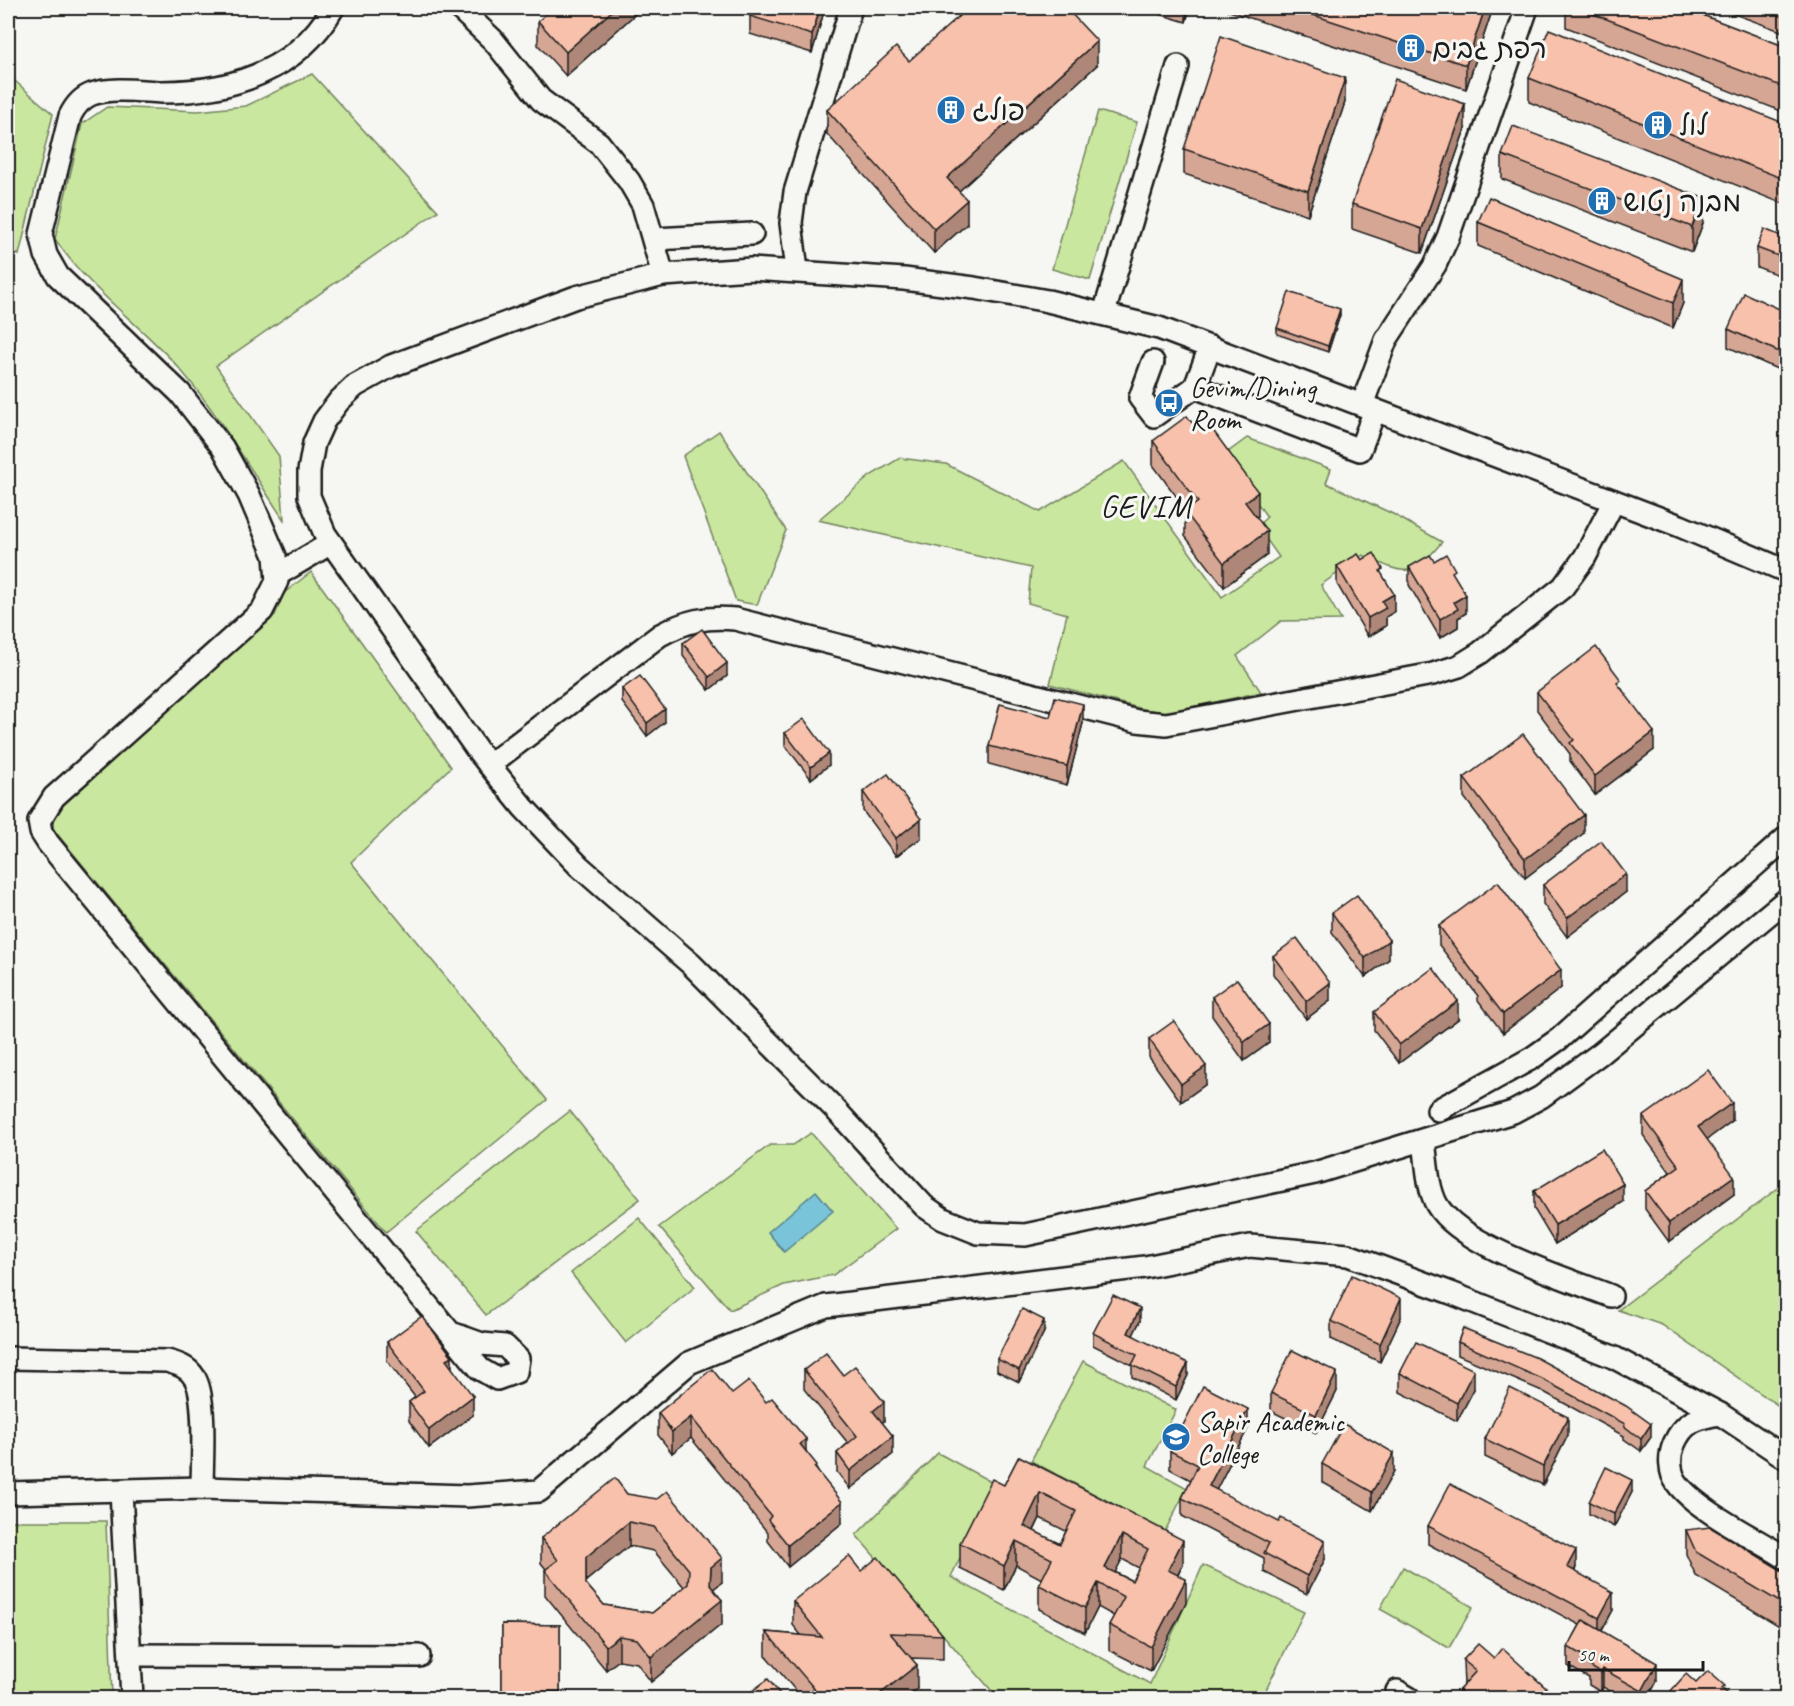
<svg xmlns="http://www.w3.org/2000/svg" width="1794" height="1706" viewBox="0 0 1794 1706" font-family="Caveat,'Playpen Sans Hebrew',sans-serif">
  <rect width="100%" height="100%" fill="#f6f6f2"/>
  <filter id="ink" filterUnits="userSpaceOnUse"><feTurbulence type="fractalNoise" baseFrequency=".0167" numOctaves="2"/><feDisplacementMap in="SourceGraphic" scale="12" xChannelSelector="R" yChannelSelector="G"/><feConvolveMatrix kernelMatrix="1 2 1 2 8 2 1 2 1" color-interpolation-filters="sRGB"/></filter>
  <g filter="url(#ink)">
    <!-- green -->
    <g fill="#c9e79f" stroke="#72825e" stroke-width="1.5">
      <path d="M312,74L438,211L216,366L279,456L284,520C250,469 219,414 179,368C139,323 89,290 55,239L82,124L107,107L198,111L246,106Z"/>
      <polygon points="8,75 53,114 19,255 8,249"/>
      <polygon points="1098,111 1137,122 1090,280 1052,269"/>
      <polygon points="719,431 786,530 757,605 736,601 683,456"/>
      <path d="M1247,438L1331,469L1326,483L1393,514L1442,542C1410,580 1405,575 1363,555L1321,585L1341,620L1281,621L1237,656L1261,692L1161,714L1050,684L1067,614L1028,603L1031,568L818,520L870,476L900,458L946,464L1040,512L1124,461L1222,597L1279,557L1257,526L1267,517L1224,455Z"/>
      <polygon points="311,572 451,767 351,862 547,1100 386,1232 53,829 54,815 62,799 275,615 284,593"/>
      <polygon points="570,1111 640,1199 486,1315 416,1231"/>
      <polygon points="811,1133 896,1229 833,1275 784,1285 730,1310 659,1227 770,1145 793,1145"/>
      <polygon points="1786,1182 1786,1181 1786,1411 1662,1325 1618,1310"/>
      <polygon points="639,1218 695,1287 626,1343 571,1273"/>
      <polygon points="1083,1361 1176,1410 1147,1466 1187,1488 1165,1531 1031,1461"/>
      <polygon points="938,1453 995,1484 951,1577 1150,1684 1203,1565 1304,1612 1262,1698 998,1698 856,1535"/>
      <polygon points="8,1521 106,1521 112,1698 8,1698"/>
      <polygon points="1403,1567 1473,1607 1449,1648 1380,1609"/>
    </g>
    <!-- water -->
    <polygon fill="#7ac4d9" stroke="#54818d" stroke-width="1.5" points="816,1191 833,1211 784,1252 768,1232"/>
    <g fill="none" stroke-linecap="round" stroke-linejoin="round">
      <!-- minor casing -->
      <g stroke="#1c1c1c" stroke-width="26">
        <g id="minor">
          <path d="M333,8C297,71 231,92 161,92C139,91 112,87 92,94C81,98 75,106 70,116L41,234L46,255L58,276L180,393L223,448L249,495L275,556L277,581L262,611L54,797L39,821L41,832L48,843L480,1369L497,1379L516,1372L518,1359L505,1346L482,1344L451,1333"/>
          <polyline points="459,8 493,40 541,100 599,143 629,181 643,205 663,275"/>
          <polyline points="654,239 752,234"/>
          <polyline points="797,270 791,223 795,192 851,8"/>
          <polyline points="1104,313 1178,66"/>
          <polyline points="1210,347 1195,387 1360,450 1375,410"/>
          <polyline points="1153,362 1140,398 1154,416 1195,387"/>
          <polyline points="1362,405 1386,340 1435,265 1448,237 1527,8"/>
          <polyline points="1786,571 1680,526 1159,328 1048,301 974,288 904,279 751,269 663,275 576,297 391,366 355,386 339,401 324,421 314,443 309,471 309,496 325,534 478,751 523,807 579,866 691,964 834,1108 924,1206 943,1219 978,1233 1025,1235 1315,1173 1513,1112 1541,1097 1601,1053 1786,900"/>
          <polyline points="277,575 331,543"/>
          <path d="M489,765L660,635C686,621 706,616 735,619L1137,721L1166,724L1433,674L1459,666L1480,653L1563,587L1585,557L1614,501"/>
          <polyline points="1438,1110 1532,1058 1559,1039 1786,838"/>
          <path d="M1424,1141C1427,1161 1427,1187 1437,1205C1461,1246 1566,1278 1611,1296"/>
          <path d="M8,1358L167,1361C178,1364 188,1367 194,1377C207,1395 202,1463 202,1488"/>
          <path d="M1720,1414C1697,1418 1684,1421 1674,1444C1669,1456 1669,1472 1677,1483C1695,1509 1758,1540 1786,1558"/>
          <polyline points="121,1491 132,1698"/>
          <polyline points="8,1493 202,1488 467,1496 539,1491 689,1363 826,1306 1145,1267 1250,1246 1348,1255 1451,1293 1613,1357 1720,1414 1786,1458"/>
          <polyline points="132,1655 419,1656"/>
          <polyline points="1397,1691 1409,1698"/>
        </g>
      </g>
      <!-- minor -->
      <use href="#minor" stroke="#f6f6f2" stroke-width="21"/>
    </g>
    <!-- wall -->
    <g fill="#d5a694" stroke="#1c1c1c" stroke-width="1.5" fill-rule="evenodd">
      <polygon points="642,8 566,76 538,45 538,21"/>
      <polygon points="825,8 812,53 750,34 750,16"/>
      <polygon points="1139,8 1190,8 1186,22"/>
      <polygon points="1220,8 1493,8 1466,89"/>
      <polygon points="1566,8 1684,8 1786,47 1786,113 1566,27"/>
      <polygon points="1718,8 1786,8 1786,33"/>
      <polygon points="909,61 1097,65 959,191 967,224 934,253 827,134 827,110"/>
      <polygon points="1529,78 1786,124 1786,205 1529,102"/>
      <polygon points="1345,102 1308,215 1184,174 1184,149"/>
      <polygon points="1465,129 1422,253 1352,229 1352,204"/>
      <polygon points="1502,155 1703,223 1692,252 1502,179"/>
      <polygon points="1478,222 1683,303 1673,328 1478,246"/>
      <polygon points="1786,238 1786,278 1757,267 1757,248"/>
      <polygon points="1786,312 1786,373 1728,347 1728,329"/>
      <polygon points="1340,315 1328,352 1277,334 1277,328"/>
      <polygon points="1153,441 1258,516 1256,517 1267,555 1224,587 1185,536 1185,512 1187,511 1153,465"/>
      <polygon points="1362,560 1383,576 1394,612 1386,617 1386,626 1368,637 1337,584 1337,566"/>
      <polygon points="1434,561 1455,578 1466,613 1458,618 1458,627 1440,638 1409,585 1409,567"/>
      <polygon points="683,643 727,676 709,690 683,656"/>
      <polygon points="1621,687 1654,750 1595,795 1570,761 1570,754 1537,710 1537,692"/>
      <polygon points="622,689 665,722 647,736 622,702"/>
      <polygon points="1050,717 1083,723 1067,785 989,764 989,746"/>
      <polygon points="785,733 829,765 811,779 785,745"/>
      <polygon points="1464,778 1584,833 1525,878 1464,797"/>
      <polygon points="863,792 921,838 896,856 863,811"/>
      <polygon points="1543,885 1626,892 1567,937 1543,904"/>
      <polygon points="1332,913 1389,959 1365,977 1332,932"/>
      <polygon points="1439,926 1561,988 1503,1033 1478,1000 1478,996 1439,945"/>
      <polygon points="1273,956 1330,1001 1306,1019 1273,974"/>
      <polygon points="1212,997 1269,1043 1244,1061 1212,1016"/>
      <polygon points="1786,1010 1786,1029 1783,1025 1783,1012"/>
      <polygon points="1374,1012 1458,1019 1399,1063 1374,1030"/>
      <polygon points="1149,1039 1206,1084 1181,1102 1149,1057"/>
      <polygon points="1643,1117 1732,1121 1707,1139 1734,1194 1669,1242 1645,1209 1645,1191 1670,1172 1643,1135"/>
      <polygon points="1534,1191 1623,1202 1555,1244 1534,1209"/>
      <polygon points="1401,1317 1380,1362 1331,1339 1331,1321"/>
      <polygon points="1140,1321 1133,1335 1188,1375 1176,1400 1132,1377 1132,1365 1093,1345 1093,1333"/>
      <polygon points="1463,1328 1651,1437 1641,1451 1624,1439 1624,1436 1542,1391 1458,1355 1458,1342"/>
      <polygon points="1044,1332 1019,1382 997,1371 997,1359"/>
      <polygon points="387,1342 452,1368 473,1415 429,1448 409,1421 409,1402 415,1397 387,1361"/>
      <polygon points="804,1370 843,1375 884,1421 882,1423 893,1454 850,1489 837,1472 837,1453 848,1443 804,1389"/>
      <polygon points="1400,1373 1474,1389 1457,1421 1400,1392"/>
      <polygon points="1337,1391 1316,1433 1271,1411 1271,1393"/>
      <polygon points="732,1394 806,1451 817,1470 842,1523 788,1567 768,1541 768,1533 691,1438 672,1453 658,1435 658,1413"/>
      <polygon points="1248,1428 1216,1490 1325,1559 1307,1594 1264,1572 1264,1558 1182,1516 1182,1498 1191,1480 1170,1469 1170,1451"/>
      <polygon points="1568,1435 1543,1485 1485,1457 1485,1439"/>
      <path d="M1019,1456L1183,1564L1178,1575L1186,1603L1151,1671L1109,1650V1625L1114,1616L1098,1607L1085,1633L1039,1609V1585L1042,1579L1016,1565L1004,1590L960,1568V1543L1004,1485ZM1040,1518L1066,1531L1060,1544L1034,1531ZM1122,1559L1139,1568L1132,1581L1115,1572Z"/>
      <polygon points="1322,1464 1394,1471 1372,1511 1322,1482"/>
      <polygon points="1632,1492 1614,1527 1589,1514 1589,1502"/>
      <path d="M627,1494L722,1582L713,1589L722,1624L651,1682L637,1663L619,1660L606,1670L545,1595V1570L546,1569L541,1563V1538ZM629,1546L654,1551L684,1587L652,1613L604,1605L586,1584V1581Z"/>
      <polygon points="1428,1526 1576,1567 1575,1571 1613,1610 1602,1631 1657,1681 1648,1698 1623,1698 1603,1687 1601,1692 1589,1685 1589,1678 1568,1666 1568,1647 1580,1625 1428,1544"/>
      <polygon points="1686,1530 1786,1573 1786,1630 1696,1576 1686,1554"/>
      <polygon points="861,1571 943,1635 943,1659 910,1658 917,1689 904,1698 802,1698 766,1656 766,1632 801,1635 793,1625 793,1601"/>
      <polygon points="502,1624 560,1625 560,1698 502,1698"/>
      <polygon points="1494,1658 1557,1698 1459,1698 1459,1690 1464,1685 1463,1660"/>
      <polygon points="1696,1683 1725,1692 1733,1698 1670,1698 1670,1692"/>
    </g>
    <!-- shaded-wall -->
    <g fill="#ae8778" stroke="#1c1c1c" stroke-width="1.5">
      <polygon points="615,8 642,8 566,76 566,52"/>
      <polygon points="820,8 825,8 812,53 812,35"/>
      <polygon points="1186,8 1190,8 1186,22"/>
      <polygon points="1485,8 1493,8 1466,89 1466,65"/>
      <polygon points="1097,41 1097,65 947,202 947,178"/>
      <polygon points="1345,78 1345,102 1308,215 1308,191"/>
      <polygon points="1465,104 1465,129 1422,253 1422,229"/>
      <polygon points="1703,198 1703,223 1692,252 1692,227"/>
      <polygon points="967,200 967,224 934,253 934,229"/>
      <polygon points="1683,279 1683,303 1673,328 1673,303"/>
      <polygon points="1340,309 1340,315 1328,352 1328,346"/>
      <polygon points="1258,492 1258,516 1245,526 1245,502"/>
      <polygon points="1267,531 1267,555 1224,587 1224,563"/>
      <polygon points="1394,594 1394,612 1386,617 1386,626 1368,637 1368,618 1382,601"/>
      <polygon points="1466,595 1466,613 1458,618 1458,627 1440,638 1440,619 1454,602"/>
      <polygon points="727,663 727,676 709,690 709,677"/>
      <polygon points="1083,704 1083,723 1067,785 1067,766"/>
      <polygon points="665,709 665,722 647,736 647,723"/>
      <polygon points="1654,732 1654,750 1595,795 1595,776"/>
      <polygon points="829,753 829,765 811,779 811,767"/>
      <polygon points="1584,815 1584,833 1525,878 1525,859"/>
      <polygon points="921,819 921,838 896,856 896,838"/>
      <polygon points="1626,874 1626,892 1567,937 1567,918"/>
      <polygon points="1389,940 1389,959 1365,977 1365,958"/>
      <polygon points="1561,970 1561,988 1503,1033 1503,1014"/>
      <polygon points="1330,983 1330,1001 1306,1019 1306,1001"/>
      <polygon points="1458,1001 1458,1019 1399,1063 1399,1045"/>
      <polygon points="1269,1024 1269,1043 1244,1061 1244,1042"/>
      <polygon points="1206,1066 1206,1084 1181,1102 1181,1084"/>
      <polygon points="1732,1103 1732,1121 1698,1146 1698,1127"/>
      <polygon points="1734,1176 1734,1194 1669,1242 1669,1223"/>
      <polygon points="1623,1184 1623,1202 1555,1244 1555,1225"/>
      <polygon points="1401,1298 1401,1317 1380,1362 1380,1344"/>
      <polygon points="1140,1308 1140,1321 1128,1345 1128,1333"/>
      <polygon points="1044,1320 1044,1332 1019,1382 1019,1370"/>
      <polygon points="452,1356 452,1375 446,1360"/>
      <polygon points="1188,1363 1188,1375 1176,1400 1176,1387"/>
      <polygon points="1474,1370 1474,1389 1457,1421 1457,1403"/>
      <polygon points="1337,1372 1337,1391 1316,1433 1316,1415"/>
      <polygon points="473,1396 473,1415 429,1448 429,1430"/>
      <polygon points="884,1402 884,1421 873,1430 873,1411"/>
      <polygon points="1248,1409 1248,1428 1209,1504 1209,1486"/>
      <polygon points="691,1417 691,1438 672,1453 672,1432"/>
      <polygon points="1568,1417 1568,1435 1543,1485 1543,1467"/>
      <polygon points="1651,1424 1651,1437 1641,1451 1641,1439"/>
      <polygon points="893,1436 893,1454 850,1489 850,1471"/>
      <polygon points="806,1439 806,1461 800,1444"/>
      <polygon points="1394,1453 1394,1471 1372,1511 1372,1492"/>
      <polygon points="1632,1480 1632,1492 1614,1527 1614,1514"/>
      <polygon points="1040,1493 1040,1518 1026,1546 1024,1526"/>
      <polygon points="842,1502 842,1523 788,1567 788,1545"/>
      <polygon points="629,1522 629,1546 586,1581 586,1557"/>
      <polygon points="1122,1535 1122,1559 1107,1588 1105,1568"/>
      <polygon points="1183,1540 1183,1564 1168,1594 1168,1570"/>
      <polygon points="1016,1541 1016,1565 1004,1590 1004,1566"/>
      <polygon points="1325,1541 1325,1559 1307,1594 1307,1576"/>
      <polygon points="1576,1550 1576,1567 1567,1584 1567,1567"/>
      <polygon points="722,1558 722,1582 711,1591 710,1585 711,1567"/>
      <polygon points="1186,1579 1186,1603 1151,1671 1151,1647"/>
      <polygon points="1098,1583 1098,1607 1085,1633 1085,1608"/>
      <polygon points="1613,1592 1613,1610 1599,1635 1599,1618"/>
      <polygon points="722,1600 722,1624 651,1682 651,1657"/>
      <polygon points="619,1636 619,1660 606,1670 606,1646"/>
      <polygon points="1657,1663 1657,1681 1648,1698 1642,1698 1642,1691"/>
      <polygon points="917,1665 917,1689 904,1698 875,1698"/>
      <polygon points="1603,1669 1603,1687 1601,1692 1601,1673"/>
    </g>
    <!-- building -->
    <g fill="#f8c1ac" stroke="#1c1c1c" stroke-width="1.5" fill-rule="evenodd">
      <polygon points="553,8 615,8 566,52 538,21"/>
      <polygon points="752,8 820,8 812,35 750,16"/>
      <polygon points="968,8 1066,8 1097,41 947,178 967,200 934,229 827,110 896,47 909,61"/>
      <polygon points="1292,8 1485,8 1466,65"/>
      <polygon points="1578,8 1684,8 1786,47 1786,88"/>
      <polygon points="1549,29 1786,124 1786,180 1529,78"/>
      <polygon points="1221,36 1345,78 1308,191 1184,149"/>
      <polygon points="1395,79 1465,104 1422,229 1352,204"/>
      <polygon points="1513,126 1703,198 1692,227 1502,155"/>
      <polygon points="1489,197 1683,279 1673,303 1478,222"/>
      <polygon points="1764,229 1786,238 1786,259 1757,248"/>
      <polygon points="1289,292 1340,309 1328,346 1277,328"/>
      <polygon points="1744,293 1786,312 1786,355 1728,329"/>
      <polygon points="1187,416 1195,427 1212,429 1258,492 1245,502 1267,531 1224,563 1185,512 1198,502 1153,441"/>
      <polygon points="1374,553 1383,569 1380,571 1394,594 1382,601 1386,608 1368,618 1337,566 1358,554 1362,560"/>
      <polygon points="1446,554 1455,570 1452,572 1466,595 1454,602 1458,609 1440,619 1409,567 1430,555 1434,561"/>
      <polygon points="702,629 727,663 709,677 683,643"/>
      <polygon points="1596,647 1621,680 1617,683 1654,732 1595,776 1570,743 1574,740 1537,692"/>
      <polygon points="640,676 665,709 647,723 622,689"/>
      <polygon points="1055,697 1083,704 1067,766 989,746 1000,704 1050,717"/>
      <polygon points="804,719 829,753 811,767 785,733"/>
      <polygon points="1523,734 1584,815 1525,859 1464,778"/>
      <polygon points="888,774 921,819 896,838 863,792"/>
      <polygon points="1601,841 1626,874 1567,918 1543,885"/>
      <polygon points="1498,882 1561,970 1503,1014 1478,981 1479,980 1439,926"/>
      <polygon points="1357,895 1389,940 1365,958 1332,913"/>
      <polygon points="1297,938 1330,983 1306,1001 1273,956"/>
      <polygon points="1433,968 1458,1001 1399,1045 1374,1012"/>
      <polygon points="1237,979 1269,1024 1244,1042 1212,997"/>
      <polygon points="1786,1010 1786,1017 1783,1012"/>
      <polygon points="1174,1021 1206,1066 1181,1084 1149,1039"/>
      <polygon points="1708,1070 1732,1103 1698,1127 1734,1176 1669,1223 1645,1191 1679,1166 1643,1117"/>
      <polygon points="1602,1149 1623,1184 1555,1225 1534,1191"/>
      <polygon points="1352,1275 1401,1298 1380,1344 1331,1321"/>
      <polygon points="1113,1295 1140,1308 1128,1333 1188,1363 1176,1387 1132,1365 1137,1355 1093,1333"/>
      <polygon points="1022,1309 1044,1320 1019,1370 997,1359"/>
      <polygon points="422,1316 452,1356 446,1360 473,1396 429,1430 409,1402 424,1391 387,1342"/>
      <polygon points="1463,1328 1537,1358 1626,1406 1651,1424 1641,1439 1624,1426 1625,1424 1542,1379 1458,1342"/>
      <polygon points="1416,1342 1474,1370 1457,1403 1400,1373"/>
      <polygon points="1292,1350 1337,1372 1316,1415 1271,1393"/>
      <polygon points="826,1353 843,1375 855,1366 884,1402 873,1411 893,1436 850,1471 837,1453 857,1436 804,1370"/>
      <polygon points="712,1369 732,1394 749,1381 766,1402 772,1398 806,1439 800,1444 817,1465 814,1467 842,1502 788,1545 768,1520 771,1516 691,1417 672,1432 658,1413"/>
      <polygon points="1203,1386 1248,1409 1209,1486 1279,1522 1281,1518 1325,1541 1307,1576 1264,1553 1269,1543 1182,1498 1198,1465 1170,1451"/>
      <polygon points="1510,1388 1568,1417 1543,1467 1485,1439"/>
      <polygon points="1344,1424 1394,1453 1372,1492 1322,1464"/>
      <path d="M1019,1456L1183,1540L1168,1570L1186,1579L1151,1647L1109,1625L1124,1597L1098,1583L1085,1608L1039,1585L1052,1559L1016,1541L1004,1566L960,1543L992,1479L1004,1485ZM1040,1493L1076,1511L1060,1544L1024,1526ZM1122,1535L1148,1549L1132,1581L1105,1568Z"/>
      <polygon points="1606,1467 1632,1480 1614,1514 1589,1502"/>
      <path d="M615,1478L627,1494L657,1499L667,1491L722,1558L711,1567L710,1585L722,1600L651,1657L637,1639L619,1636L606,1646L545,1570L558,1560L541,1538ZM629,1522L654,1527L689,1570L688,1584L652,1613L604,1605L586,1584V1557Z"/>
      <polygon points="1450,1484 1576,1550 1567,1567 1613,1592 1599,1618 1428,1526"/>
      <polygon points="1710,1527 1786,1573 1786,1606 1696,1552 1686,1530"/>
      <polygon points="849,1556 861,1571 878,1557 943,1635 890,1633 917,1665 875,1698 811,1698 818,1693 766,1632 822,1637 793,1601"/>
      <polygon points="1583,1620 1657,1663 1642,1691 1603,1669 1601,1673 1589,1666 1592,1661 1568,1647"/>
      <polygon points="502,1624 560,1625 560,1692 524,1692 524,1695 502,1695"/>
      <polygon points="1478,1644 1494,1658 1502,1648 1557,1698 1468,1698 1459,1690 1476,1671 1463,1660"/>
      <polygon points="1708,1671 1725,1686 1722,1689 1733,1698 1677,1698 1670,1692 1686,1674 1696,1683"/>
      <polygon points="768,1679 783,1698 743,1698"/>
    </g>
  </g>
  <!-- icons -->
  <defs>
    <g id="building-disc" transform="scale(1.5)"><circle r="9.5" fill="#1f6fb2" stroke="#f6f6f2"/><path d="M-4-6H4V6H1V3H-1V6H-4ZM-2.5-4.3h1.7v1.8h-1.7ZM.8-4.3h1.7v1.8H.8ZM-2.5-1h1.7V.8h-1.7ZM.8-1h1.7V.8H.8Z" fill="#fff"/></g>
    <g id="bus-disc" transform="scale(1.5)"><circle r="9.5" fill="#1f6fb2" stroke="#f6f6f2"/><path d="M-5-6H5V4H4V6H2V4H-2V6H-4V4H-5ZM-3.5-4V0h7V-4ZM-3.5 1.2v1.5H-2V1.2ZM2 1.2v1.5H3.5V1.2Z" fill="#fff"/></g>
    <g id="university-disc" transform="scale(1.5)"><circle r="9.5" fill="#1f6fb2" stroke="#f6f6f2"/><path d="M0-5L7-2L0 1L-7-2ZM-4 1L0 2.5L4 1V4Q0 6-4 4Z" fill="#fff"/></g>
  </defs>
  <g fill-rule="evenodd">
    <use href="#building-disc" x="1411" y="48"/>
    <use href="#building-disc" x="951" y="110"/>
    <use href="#building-disc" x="1658" y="125"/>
    <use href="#building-disc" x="1602" y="201"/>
    <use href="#bus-disc" x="1169" y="403"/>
    <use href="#university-disc" x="1176" y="1437"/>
  </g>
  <g text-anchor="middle" stroke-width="6" stroke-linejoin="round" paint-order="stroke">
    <!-- poi labels -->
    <g font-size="28" fill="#1c1c1c" stroke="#f6f6f2" text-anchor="start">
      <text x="1432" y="58">רפת גבים</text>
      <text x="972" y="120">פולג</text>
      <text x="1679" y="135">לול</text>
      <text x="1623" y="211">מבנה נטוש</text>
      <text x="1190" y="397">Gevim/Dining<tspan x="1190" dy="32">Room</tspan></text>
      <text x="1197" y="1431">Sapir Academic<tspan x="1197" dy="32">College</tspan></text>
    </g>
    <!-- quarter labels -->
    <g font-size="32" letter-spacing="1.5" fill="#1c1c1c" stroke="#f6f6f2">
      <text x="1146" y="517">GEVIM</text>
    </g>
  </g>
  <!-- margin -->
  <rect width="1794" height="1706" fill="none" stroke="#f6f6f2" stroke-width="30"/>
  <rect x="15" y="15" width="1764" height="1676" fill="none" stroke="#1c1c1c" stroke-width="2" filter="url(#ink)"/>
  <!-- scale -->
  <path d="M1569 1661v9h134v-9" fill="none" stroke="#1c1c1c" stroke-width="3"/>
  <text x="1578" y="1661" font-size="18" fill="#1c1c1c" stroke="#f6f6f2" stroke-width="4.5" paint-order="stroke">50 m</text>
</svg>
